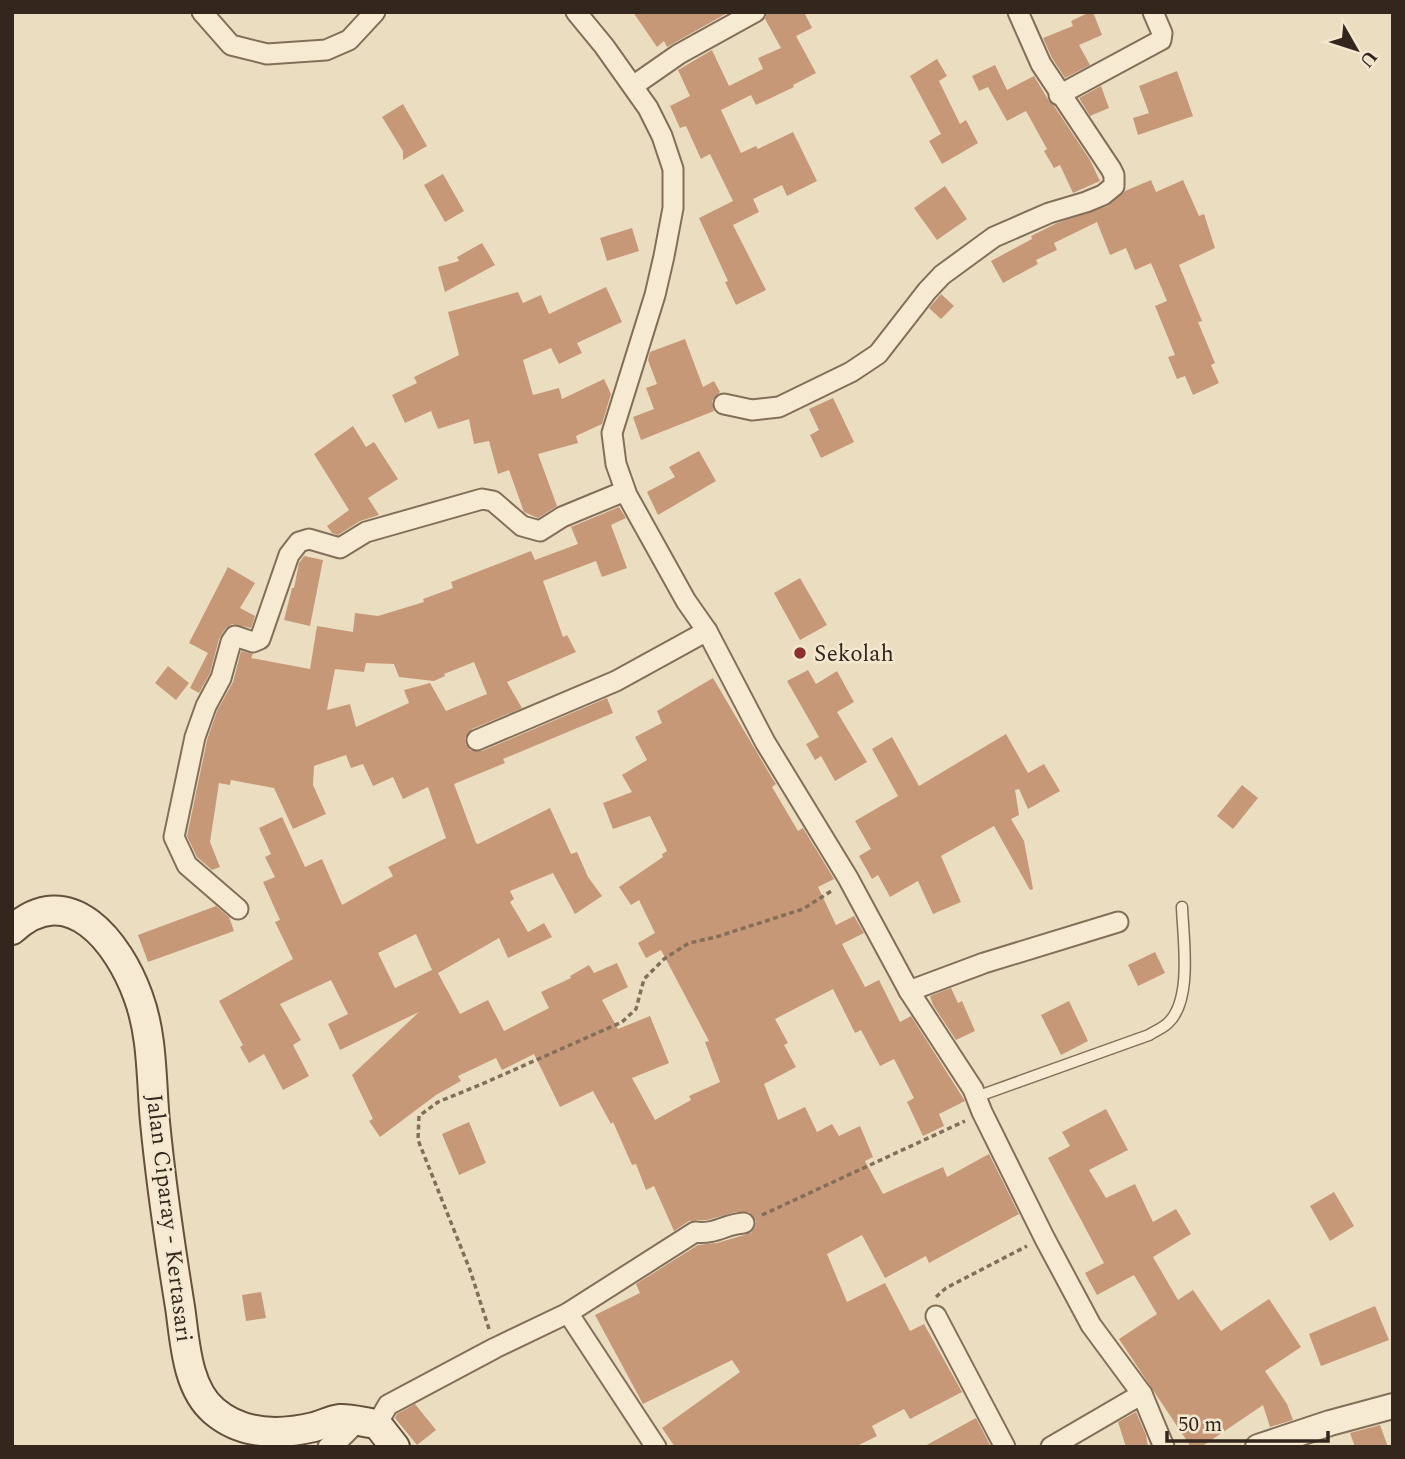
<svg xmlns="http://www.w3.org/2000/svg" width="1405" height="1459" viewBox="0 0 1405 1459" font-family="Spectral,serif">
  <rect width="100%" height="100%" fill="#ebdec0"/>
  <!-- building -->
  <g fill="#c79878" fill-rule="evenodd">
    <polygon points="633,12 729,12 667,47 664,41 657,47"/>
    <polygon points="767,12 804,12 812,28 796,36 816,73 793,85 794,87 756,105 751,95 721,110 741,153 756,146 758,149 793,132 817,181 787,196 782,185 753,199 759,212 733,225 766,290 736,305 725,282 728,281 699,218 733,201 710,154 701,159 686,126 680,128 670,106 690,96 678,70 712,50 729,86 763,69 758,58 781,48 765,19"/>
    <polygon points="1090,12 1093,12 1102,35 1079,45 1090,65 1065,78 1052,58 1043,38 1073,26 1071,21"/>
    <polygon points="937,59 947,76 939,81 960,124 966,120 978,143 942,164 929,141 941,134 910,76"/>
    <polygon points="995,65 1007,90 1034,76 1049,101 1054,106 1090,160 1100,181 1073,193 1060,165 1054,168 1044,151 1047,149 1026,111 1007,121 988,87 979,91 972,76"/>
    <polygon points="1177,71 1193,116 1138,135 1133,118 1149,113 1139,86"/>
    <polygon points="1101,86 1109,108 1090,116 1079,98"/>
    <polygon points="403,104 427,146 403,160 403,151 382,117"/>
    <polygon points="443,174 464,211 445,222 424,185"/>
    <polygon points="1151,180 1156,192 1183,180 1199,216 1204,214 1215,248 1179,265 1202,321 1198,322 1215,363 1211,365 1219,383 1193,395 1185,376 1177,379 1168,357 1175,355 1155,306 1167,301 1151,263 1135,270 1126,248 1110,255 1097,222 1054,243 1057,250 1036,260 1038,264 1003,283 991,261 1032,239 1031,236 1057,223 1108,206 1125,191"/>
    <polygon points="945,186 967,219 937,240 914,208"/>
    <polygon points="632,228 639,251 607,261 600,238"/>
    <polygon points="482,243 495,265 445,292 438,267 459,261 457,257"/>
    <polygon points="606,287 622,322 577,343 582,353 559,364 551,348 523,360 533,395 559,388 562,399 604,379 611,394 602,424 576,436 578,443 538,454 557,506 538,518 524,512 509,470 498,474 489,441 474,444 469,419 438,429 431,411 405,423 392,395 417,383 414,377 459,355 448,312 518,292 523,303 541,295 549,314"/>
    <polygon points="941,294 954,306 941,319 929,308"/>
    <polygon points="685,339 703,387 714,381 720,392 712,401 714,411 641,440 633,417 654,409 646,388 657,384 648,360 650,352"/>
    <polygon points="833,398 854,442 821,458 810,435 819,430 809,409"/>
    <polygon points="353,426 366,447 374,442 398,479 368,498 379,515 360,521 338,535 332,533 327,526 349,510 314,454"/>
    <polygon points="699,451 716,481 658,515 647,492 675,477 669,467"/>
    <path d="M619,507L626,518L611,525L627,568L602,577L596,561L543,581L563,637L567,635L576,652L507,682L522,708L472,729L465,738L466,744L470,750L482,751L607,698L613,713L503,759L505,763L454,784L476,843L478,844L550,808L571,854L577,852L588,877L602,896L575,914L553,873L510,891L514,899L510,902L528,932L544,923L552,937L508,958L499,938L438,973L460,1014L488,1000L504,1031L549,1008L541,992L571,978L570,976L589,965L594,973L617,963L628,987L602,1000L618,1029L650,1016L669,1063L632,1078L655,1120L691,1100L689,1096L720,1082L705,1042L709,1041L661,950L646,958L638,943L655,933L639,900L631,905L619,887L663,857L662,854L667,851L650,816L613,829L603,803L632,792L622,775L647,760L635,737L662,723L657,711L713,678L772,778L776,784L772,787L798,831L803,828L834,879L818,887L836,925L854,916L864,933L842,944L865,987L879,980L900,1022L911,1016L965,1101L939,1114L944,1126L923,1136L907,1102L914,1098L894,1059L880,1066L861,1030L855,1033L833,989L775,1019L788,1043L784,1045L796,1067L764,1084L778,1120L805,1107L817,1132L832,1124L839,1136L860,1126L873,1157L865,1161L883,1194L943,1167L947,1177L989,1154L1019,1214L929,1263L926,1256L885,1278L862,1235L827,1254L847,1302L885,1283L910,1331L924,1324L962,1392L910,1419L904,1409L872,1426L877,1436L855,1447H675L662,1428L740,1372L732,1360L643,1404L595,1315L640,1293L636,1284L698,1245L717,1243L751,1233L755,1227L756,1221L749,1212H736L707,1220L689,1221L674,1231L654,1186L646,1190L636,1164L632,1165L613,1122L611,1124L593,1091L560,1107L534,1054L502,1070L496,1058L458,1076L461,1081L436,1095L380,1137L369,1121L373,1119L352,1075L419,1012L340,1050L328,1024L348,1014L331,980L280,1004L301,1040L293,1045L309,1076L283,1090L264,1054L249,1063L240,1047L243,1045L219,1001L293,959L275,922L280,920L263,882L275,877L265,857L271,854L259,828L282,817L305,867L322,859L342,905L393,876L388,867L446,838L428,787L403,799L393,777L373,786L363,764L351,768L346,755L314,766L313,785L326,814L293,829L274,788L231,780L230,785L219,783L210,842L220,867L212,870L197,857L187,836L207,740L217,711L233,682L241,651L253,654L251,658L310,669L317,626L353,632L355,613L378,616L424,602L423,599L453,588L451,582L531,551L535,560L578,544L571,527ZM474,662L487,694L446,711L430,683L404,690L409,703L356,727L350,704L327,710L335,669L364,672L366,663L394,664L399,677L434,681L445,676L444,674ZM416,934L432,970L395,988L378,953Z"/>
    <polygon points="304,556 323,560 310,626 284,620 292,588 294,588 299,563"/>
    <polygon points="228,567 255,583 240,608 255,616 251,628 232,624 225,629 219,639 210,673 199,693 190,688 208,653 189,643"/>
    <polygon points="800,578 827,625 800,640 774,593"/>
    <polygon points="168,666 189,683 176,700 155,683"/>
    <polygon points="808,670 816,684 837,671 854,702 837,712 867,762 835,781 821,756 815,760 806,744 819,737 787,681"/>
    <polygon points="1006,734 1028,773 1044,764 1060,791 1028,809 1019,789 1015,790 1019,815 1011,819 1024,841 1033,889 1030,890 994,826 941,856 961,902 933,914 918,881 890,897 878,875 872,879 859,856 871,849 855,821 898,796 872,749 892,737 919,786"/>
    <polygon points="1242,785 1258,798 1233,829 1217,816"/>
    <polygon points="216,906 229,917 234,931 148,962 138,935"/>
    <polygon points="1155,952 1165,973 1138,986 1128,965"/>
    <polygon points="951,988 958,1003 962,1001 975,1031 956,1040 933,1005 930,996"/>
    <polygon points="1069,1001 1088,1041 1061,1055 1041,1015"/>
    <polygon points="1106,1109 1128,1150 1089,1170 1106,1198 1135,1184 1153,1222 1176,1209 1191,1234 1153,1257 1178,1300 1193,1290 1221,1331 1269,1299 1301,1347 1265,1371 1287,1404 1293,1420 1270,1427 1263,1405 1201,1447 1191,1447 1119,1339 1157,1314 1134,1275 1097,1295 1085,1273 1104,1263 1048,1158 1070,1146 1062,1132"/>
    <polygon points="469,1122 486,1163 459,1175 442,1134"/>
    <polygon points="1334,1192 1354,1226 1330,1241 1310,1206"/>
    <polygon points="261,1292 266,1318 246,1321 242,1295"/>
    <polygon points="1375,1306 1389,1340 1321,1366 1309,1334"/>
    <polygon points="415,1404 436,1430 417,1445 395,1418 397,1414"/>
    <polygon points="1136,1412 1146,1435 1148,1447 1126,1447 1118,1422"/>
    <polygon points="976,1418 991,1447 923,1447"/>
    <polygon points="1380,1425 1388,1447 1355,1447 1350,1433"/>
  </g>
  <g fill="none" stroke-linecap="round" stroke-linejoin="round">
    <!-- service casing -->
    <g stroke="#836f59" stroke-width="13">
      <path id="service" d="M976,1097L1149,1035C1155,1031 1163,1028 1168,1023C1193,1000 1183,938 1182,907"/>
    </g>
    <!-- minor casing -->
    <g stroke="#836f59" stroke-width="23">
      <g id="minor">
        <polyline points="202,12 231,45 267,54 326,50 349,40 375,12"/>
        <polyline points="576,12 604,46 648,108 662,136 673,169 673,208 664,256 655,295 612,433 616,464 627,495 686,601 707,631 765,742 848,878 909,991 973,1089 982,1112 1045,1239 1091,1325 1142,1394 1164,1447"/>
        <polyline points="633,86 679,54 755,12"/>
        <polyline points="1059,95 1161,40 1162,33 1153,12"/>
        <polyline points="724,404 752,410 779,407 851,372 878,354 927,291 942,275 994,237 1049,213 1086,202 1103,195 1114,186 1114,175 1111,169 1041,64 1018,12"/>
        <polyline points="477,740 616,681 707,631"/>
        <polyline points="238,909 187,865 174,837 195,737 206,706 221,678 231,642 235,636 253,642 260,639 289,555 299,542 309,539 340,548 366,532 482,499 493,501 522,526 540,531 562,517 625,491"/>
        <polyline points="909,991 984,963 1118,922"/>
        <polyline points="568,1313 656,1447"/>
        <polyline points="936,1316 1005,1447"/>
        <path d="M377,1424L388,1405L495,1348L568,1313L695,1232C715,1235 725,1224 744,1223"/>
        <polyline points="328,1447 341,1438 358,1421"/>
        <polyline points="1051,1447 1142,1394"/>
      </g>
    </g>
    <!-- tertiary casing -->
    <g stroke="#836f59" stroke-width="28">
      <polyline id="tertiary" points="1258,1447 1330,1423 1393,1406"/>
    </g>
    <!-- secondary casing -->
    <g stroke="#64503c" stroke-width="32">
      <path id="secondary" d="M12,930C69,877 119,943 138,996C153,1036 151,1080 155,1122C161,1184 170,1245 180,1307C185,1340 186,1387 214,1411C242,1435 280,1435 314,1427C322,1425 331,1420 340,1419C351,1418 365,1423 377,1424L395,1447"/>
    </g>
    <!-- path -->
    <g stroke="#836f59" stroke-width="3.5" stroke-dasharray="5 3.5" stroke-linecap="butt">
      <polyline points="762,1215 965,1121"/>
      <polyline points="936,1297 946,1288 1027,1246"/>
      <polyline points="489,1329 470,1270 418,1140 419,1116 438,1102 482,1084 622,1022 636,1009 644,979 664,959 689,943 716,937 803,909 833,890"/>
    </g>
    <!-- service -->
    <use href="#service" stroke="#f6ebd2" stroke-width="10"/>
    <!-- minor -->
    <use href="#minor" stroke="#f6ebd2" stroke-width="19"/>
    <!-- tertiary -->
    <use href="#tertiary" stroke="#f6ebd2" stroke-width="24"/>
    <!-- secondary -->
    <use href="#secondary" stroke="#f6ebd2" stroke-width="28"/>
  </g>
  <!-- markers -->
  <circle fill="#8e2d2e" stroke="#f3e8cf" stroke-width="2.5" cx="800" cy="653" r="7"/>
  <g text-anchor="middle" stroke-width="5" stroke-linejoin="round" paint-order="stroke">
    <!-- poi labels -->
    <g font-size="23" fill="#33271d" stroke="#f3e8cf" text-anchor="start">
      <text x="814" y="661">Sekolah</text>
    </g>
    <!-- street labels -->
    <g font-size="23" fill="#33271d" stroke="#f3e8cf">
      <text transform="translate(170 1218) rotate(83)" y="8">Jalan Ciparay - Kertasari</text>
    </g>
  </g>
  <!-- border -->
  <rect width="1405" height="1459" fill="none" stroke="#33271d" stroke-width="28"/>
  <!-- north arrow -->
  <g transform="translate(1356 49) rotate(129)" stroke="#f3e8cf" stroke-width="5" paint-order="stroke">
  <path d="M0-5L12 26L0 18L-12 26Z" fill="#33271d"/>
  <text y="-10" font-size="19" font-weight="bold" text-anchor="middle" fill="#33271d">U</text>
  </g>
  <!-- scale -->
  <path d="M1167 1431v10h161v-10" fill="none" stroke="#33271d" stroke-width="3.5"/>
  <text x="1178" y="1431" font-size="21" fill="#33271d" stroke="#f3e8cf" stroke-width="5" paint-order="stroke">50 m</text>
</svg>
